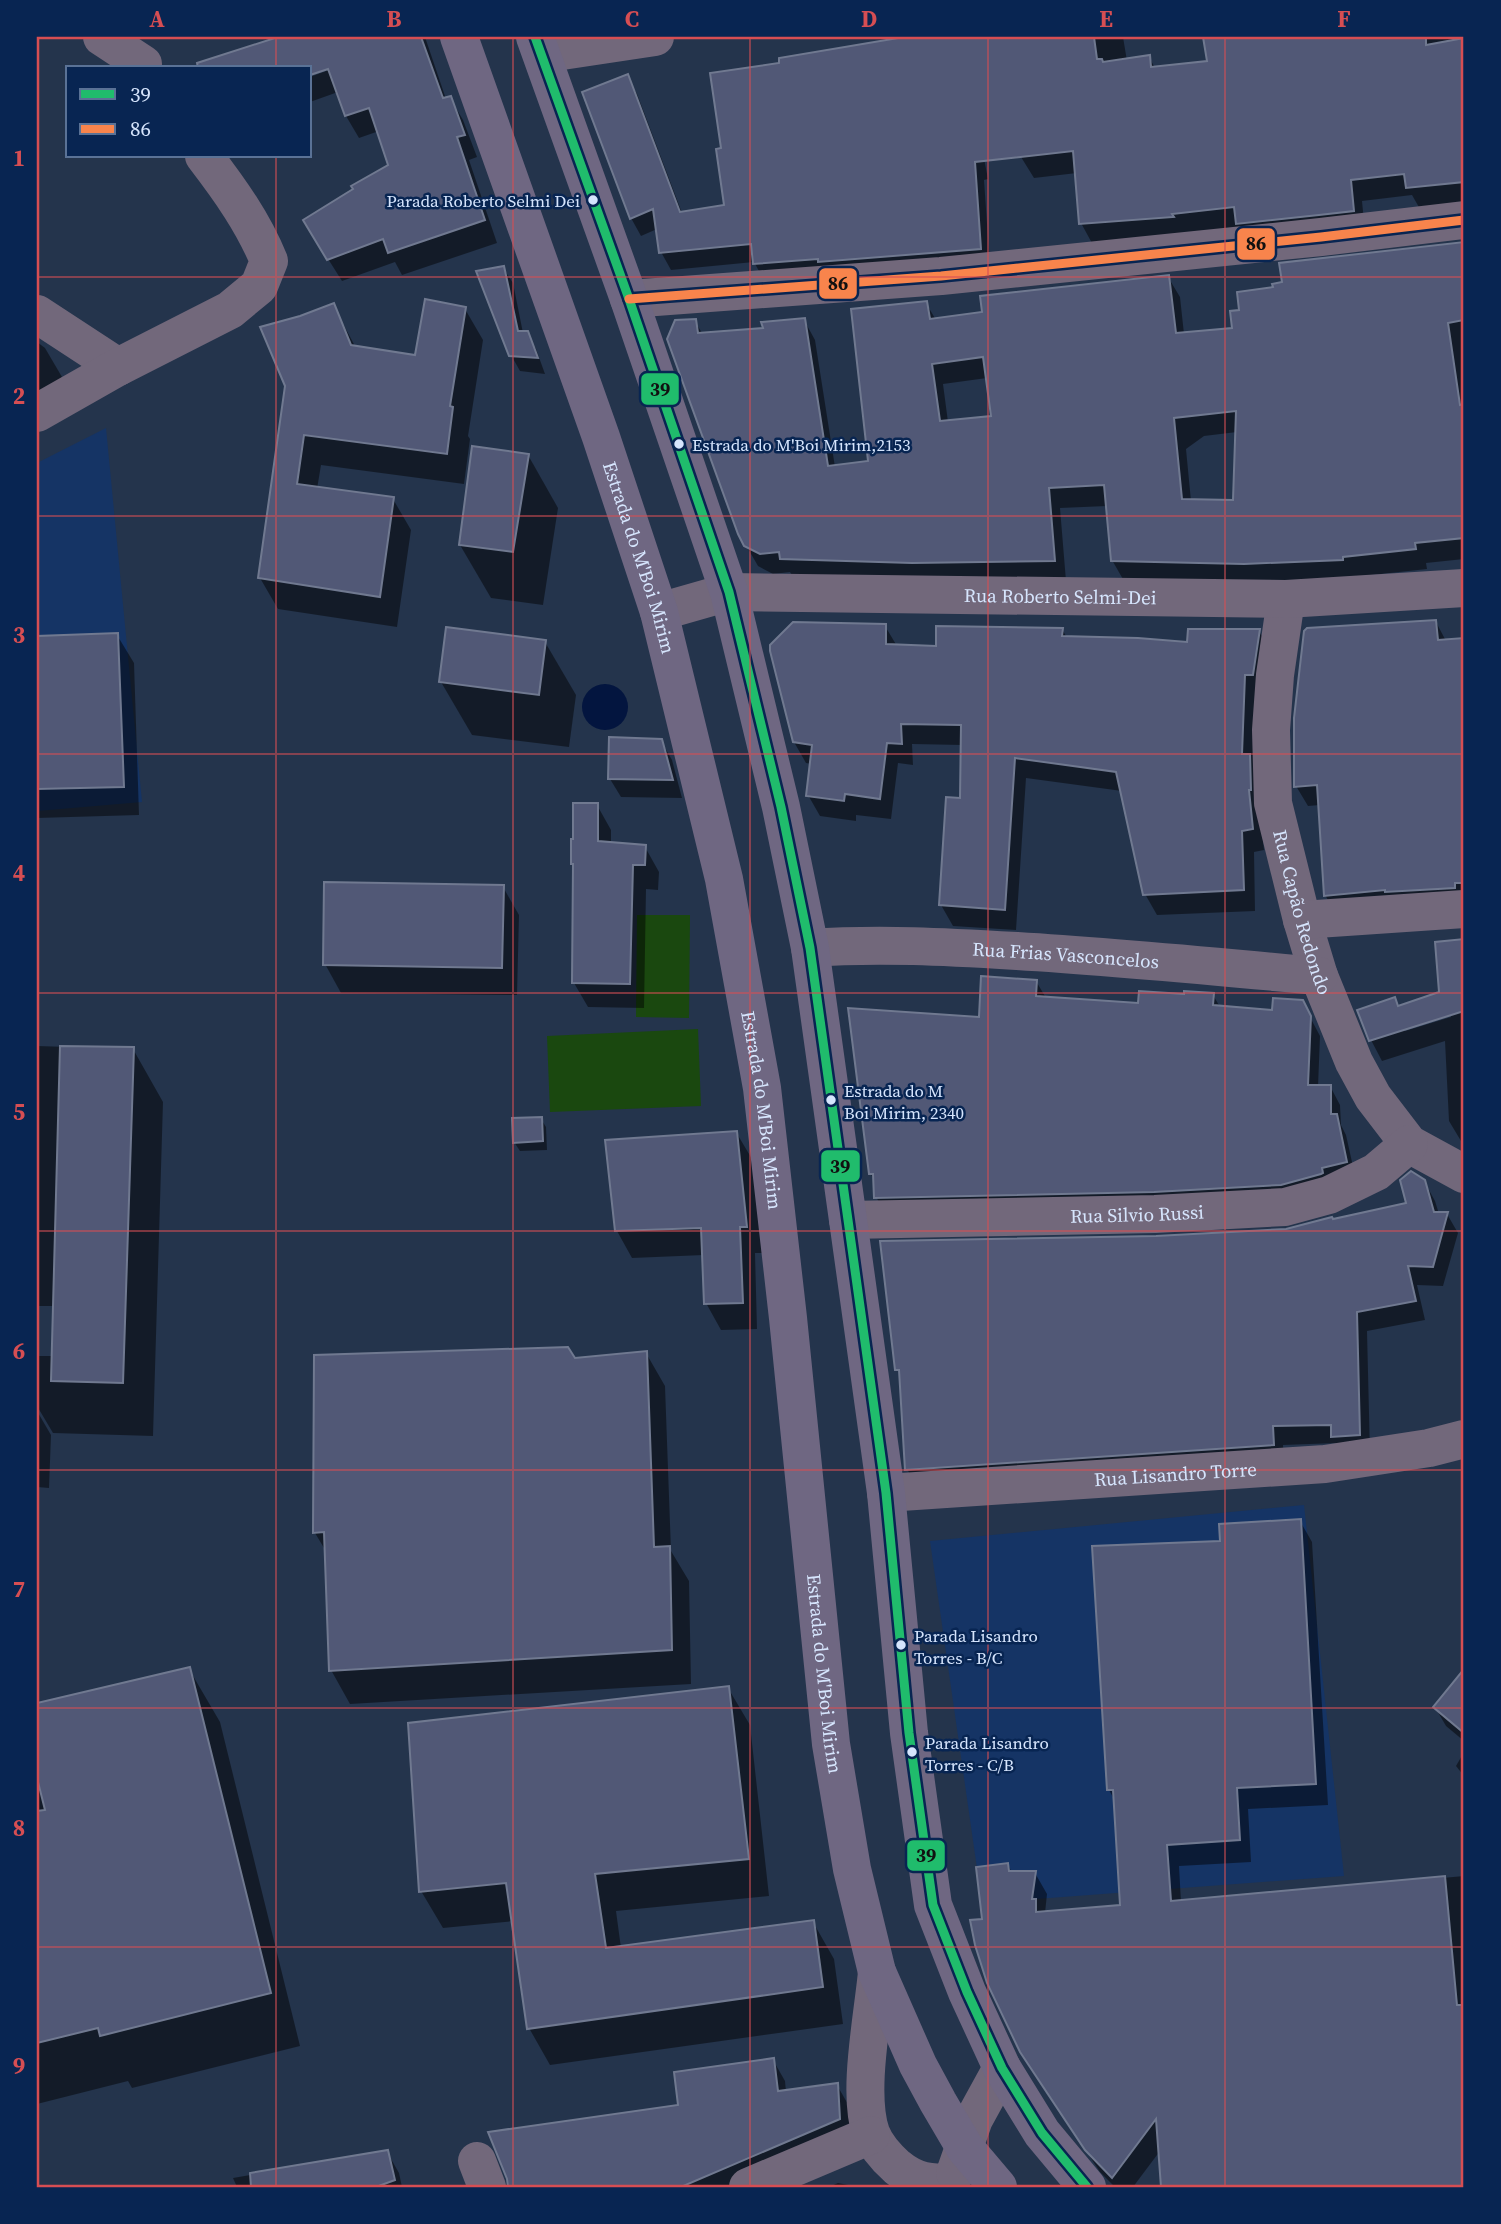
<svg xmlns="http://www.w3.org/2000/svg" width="1501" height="2224" viewBox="0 0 1501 2224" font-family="'Source Serif 4',serif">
  <rect width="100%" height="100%" fill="#24344c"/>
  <!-- built -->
  <g fill="#153465">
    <polygon points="106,428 142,802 37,811 37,463"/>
    <polygon points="1304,1505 1344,1876 982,1903 930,1541"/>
  </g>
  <!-- green -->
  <g fill="#1a480f">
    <polygon points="637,915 690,915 689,1018 636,1017"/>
    <polygon points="698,1029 701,1106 550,1112 547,1036"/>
  </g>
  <!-- water -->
  <circle fill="#03153f" cx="605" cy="707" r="23"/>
  <!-- shadow -->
  <g fill="#0007" fill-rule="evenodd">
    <polygon points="284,37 425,37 446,99 450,98 463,120 477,157 469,160 497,243 402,275 395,262 342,281 318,243 390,166 379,131 359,138 346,116 338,92 310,102 310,77 337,67 336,64 310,73 310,68 226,68 222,57"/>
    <polygon points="898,37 960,37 988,179 984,180 990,267 765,282 754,262 671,270 661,252 657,229 641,236 631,218 627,76 637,94 682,213 725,207 723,150 781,64 898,39"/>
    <polygon points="1004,37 1123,37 1127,61 1149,57 1155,68 1209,62 1205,37 1464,37 1464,221 1420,209 1412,195 1362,201 1365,232 1093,245 1081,223 1077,173 1034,178 1021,157"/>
    <path d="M1464,248V559L1426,563L1427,569L1353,577L1354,580L1124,581L1112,560L1107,506L1060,508L1066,581L794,579L790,572L773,574L758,566L739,533L695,321L703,335L766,330L804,320L815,340L835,467L870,463L926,303L936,320L984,314L1168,277L1180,297L1184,334L1234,330L1241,311L1275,288ZM987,378L993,417L948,422L943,384ZM1237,432L1234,501H1191L1186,449L1204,436Z"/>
    <polygon points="503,268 513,283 523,333 527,333 536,349 545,374 520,371 511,355"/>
    <polygon points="333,305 356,348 416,357 465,309 483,340 468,436 470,439 464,484 321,465 317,489 393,499 411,530 397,627 278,609 260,578"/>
    <polygon points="37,342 45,348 62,377 37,402"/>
    <polygon points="528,455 558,508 543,605 491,598 460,545"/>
    <polygon points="1436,622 1446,641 1464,639 1464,908 1337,915 1325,895 1320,805 1308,806 1296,786 1295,737 1299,678 1305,632"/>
    <polygon points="885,626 897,646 938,648 1062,629 1067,638 1189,644 1259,631 1271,652 1260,811 1264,850 1254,852 1255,911 1157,915 1145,894 1122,791 1026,778 1016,930 953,926 941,905 962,800 962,745 912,744 913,765 898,763 891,819 856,815 856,821 820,816 808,795 812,764 806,763 794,742"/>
    <polygon points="117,635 134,663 139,815 37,818 37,637"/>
    <polygon points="545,642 576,695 569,747 472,735 441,682"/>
    <polygon points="661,741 672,760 682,798 621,797 610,779"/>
    <polygon points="597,805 611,830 611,844 645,847 659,872 658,890 646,889 644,1008 588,1007 574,983 575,868 572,864"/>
    <polygon points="503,887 519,915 517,995 341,993 325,964"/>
    <path d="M1464,941V1141H1461L1449,1121L1445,1041L1382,1061L1371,1040L1394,999L1399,1008L1441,993L1437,943ZM1450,1014L1451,1017L1405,1031L1404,1029Z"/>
    <polygon points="1036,981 1046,998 1139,1005 1213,995 1220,1007 1274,1011 1302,1002 1320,1036 1318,1087 1330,1086 1340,1105 1341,1125 1346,1135 1356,1180 1331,1186 887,1215 876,1197 875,1181 870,1173 980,1019"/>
    <polygon points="37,1046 133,1049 163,1102 153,1436 53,1433 37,1406 37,1356 53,1356 54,1306 37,1306"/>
    <polygon points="541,1119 546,1127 547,1150 520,1151 514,1142"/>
    <polygon points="736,1132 752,1159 762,1253 755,1253 757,1329 721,1330 706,1303 704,1255 632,1258 617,1231"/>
    <polygon points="1424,1181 1435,1201 1439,1214 1447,1214 1458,1233 1443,1286 1417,1285 1425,1320 1367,1331 1370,1454 1337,1443 1283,1445 1284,1464 918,1488 907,1469 901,1375 897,1369 1156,1238 1291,1230 1408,1204"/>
    <polygon points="646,1353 665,1386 671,1551 689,1581 691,1684 350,1704 331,1670 327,1553 315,1533 574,1360"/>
    <polygon points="37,1411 51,1435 49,1488 37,1487"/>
    <polygon points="1300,1521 1312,1542 1328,1805 1248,1809 1251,1862 1179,1866 1181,1902 1464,1876 1464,2187 1163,2187 1160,2151 1133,2187 1115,2187 1100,2172 1021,2051 983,1920 1008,1864 1012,1873 1035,1873 1047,1894 1045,1913 1122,1907 1115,1801 1109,1790 1222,1543"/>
    <polygon points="189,1669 220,1722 300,2046 132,2088 128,2081 37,2104 37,1705"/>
    <polygon points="1464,1671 1464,1741 1446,1726 1435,1707"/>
    <polygon points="728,1688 750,1725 769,1896 616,1911 621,1948 813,1922 834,1959 843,2024 550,2065 529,2028 514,1921 443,1928 421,1891"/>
    <polygon points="1464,1752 1464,1776 1456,1766"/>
    <polygon points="773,2060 785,2081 786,2092 837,2085 849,2106 851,2140 740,2187 509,2187 509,2179 680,2107"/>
    <polygon points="387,2152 399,2173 402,2187 237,2187 233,2178"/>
    <polygon points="838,2183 848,2185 852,2187 829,2187"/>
  </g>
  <!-- building -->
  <g fill="#515876" stroke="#707990" stroke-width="2" fill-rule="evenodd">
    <polygon points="278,37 421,37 443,98 451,96 465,135 457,137 485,220 388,253 383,239 327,260 303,220 353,189 351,186 388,165 369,108 345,116 328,69 310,75 310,68 198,68 197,63"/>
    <polygon points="904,37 1094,37 1097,59 1102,59 1103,62 1150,55 1151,67 1207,61 1203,37 1426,37 1426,45 1464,38 1464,182 1406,188 1404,174 1351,180 1354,211 1319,215 1236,224 1234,207 1172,214 1174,217 1079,224 1073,151 975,162 981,249 818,262 818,259 753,264 751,244 659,253 653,209 630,219 582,92 628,74 680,212 724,205 716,149 721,148 710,73 779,63 779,58"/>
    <path d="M1464,242V320L1448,323L1460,405L1464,404V538L1415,543L1416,549L1343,557V560L1244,564L1111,561L1104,485L1049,488L1055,561L912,563L780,559L779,552L760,554L744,546L738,534L667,339L675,320L696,319L698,333L763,328L761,322L805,318L828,466L868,461L851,309L927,301L930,319L982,312L980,296L1169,275L1176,333L1232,328L1230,311L1239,310L1237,292L1273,287L1272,284L1282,282L1279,263ZM983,357L991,416L940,421L932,364ZM1236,411L1233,500L1182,499L1174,418Z"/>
    <polygon points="504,266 518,331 528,331 538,358 509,356 476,271"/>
    <polygon points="425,299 466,307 450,406 453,407 447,454 304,435 297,484 394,497 380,597 258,578 285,386 260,327 300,316 334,303 351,345 415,355"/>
    <polygon points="472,446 529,454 513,552 459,545"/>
    <polygon points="1436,620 1438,640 1464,638 1464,883 1455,883 1455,888 1385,892 1385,890 1324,896 1317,785 1294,787 1294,718 1304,631 1307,628"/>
    <polygon points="793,622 886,624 886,644 936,646 936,626 1063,628 1062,636 1138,638 1187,642 1188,629 1260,629 1253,675 1245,675 1242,754 1250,754 1251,790 1249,790 1253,829 1242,831 1244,890 1143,895 1116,772 1015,758 1005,910 939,905 946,797 960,798 961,725 901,724 902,744 887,743 880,799 845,794 844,801 806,796 812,745 793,742 770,651 770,645"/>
    <polygon points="446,627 546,640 539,695 439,682"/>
    <polygon points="118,633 124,787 37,789 37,636"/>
    <polygon points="609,737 662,739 673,780 608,779"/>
    <polygon points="573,803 598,803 598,841 646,845 645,865 633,865 630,984 572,983 573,864 571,864 571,839 573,839"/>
    <polygon points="324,882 504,885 502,968 323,965"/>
    <polygon points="1464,939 1464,1011 1369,1041 1357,1010 1395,997 1398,1006 1439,992 1435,942"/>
    <polygon points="981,976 1037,980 1036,996 1138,1003 1139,991 1184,994 1184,991 1214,993 1213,1005 1272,1010 1273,998 1303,1000 1311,1016 1308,1085 1331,1085 1331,1114 1337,1114 1347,1162 1322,1168 1323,1173 1321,1174 1281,1185 1154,1192 874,1198 873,1174 869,1174 848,1008 979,1017"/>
    <polygon points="60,1046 134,1047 123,1383 51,1381"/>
    <polygon points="542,1117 543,1141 513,1143 512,1118"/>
    <polygon points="737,1131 747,1227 740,1227 743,1303 704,1304 701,1228 615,1231 605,1140"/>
    <polygon points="1411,1171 1425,1180 1434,1212 1448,1212 1433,1267 1408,1266 1416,1301 1357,1312 1360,1435 1331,1437 1331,1425 1273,1426 1274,1445 905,1470 899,1370 895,1370 880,1241 1156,1236 1286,1229 1332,1217 1333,1219 1406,1203 1400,1180"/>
    <polygon points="568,1347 575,1358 647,1351 654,1547 670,1546 672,1650 329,1671 324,1532 313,1533 314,1355"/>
    <polygon points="1301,1519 1316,1784 1237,1788 1240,1840 1167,1845 1171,1901 1445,1876 1457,2005 1464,2005 1464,2187 1161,2187 1156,2119 1112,2178 1085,2150 1020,2052 987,1983 975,1945 970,1920 982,1919 976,1867 1008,1863 1009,1871 1036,1871 1032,1899 1036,1899 1036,1912 1120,1905 1113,1790 1107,1790 1092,1546 1220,1541 1219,1524"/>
    <polygon points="190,1667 271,1993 100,2036 98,2028 37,2043 37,1811 45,1810 37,1778 37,1703"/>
    <polygon points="1464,1669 1464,1733 1433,1707"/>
    <polygon points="729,1686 749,1859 595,1874 606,1948 814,1920 823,1987 527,2029 506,1883 419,1892 408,1723"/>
    <polygon points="774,2058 778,2091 838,2083 840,2119 681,2187 508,2187 507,2179 488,2132 678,2105 674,2072"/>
    <polygon points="388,2150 395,2180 376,2187 251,2187 250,2173"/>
  </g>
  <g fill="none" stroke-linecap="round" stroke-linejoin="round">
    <!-- minor -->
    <g stroke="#72687b" stroke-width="38">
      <polyline points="102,37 143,64"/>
      <polyline points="542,54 655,37"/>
      <polyline points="629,299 941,276 1321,237 1464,220"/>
      <polyline points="37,314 118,367"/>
      <path d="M37,413L118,367L230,310L259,286L269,261C253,222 230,190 204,156"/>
      <path id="s1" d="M1286,599L1275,675L1271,730L1273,803L1302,920L1319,976L1354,1062L1373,1097L1409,1144L1464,1174"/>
      <path id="s2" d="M659,612L729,592L1286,599L1464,588"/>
      <polyline points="1302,920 1464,909"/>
      <path id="s3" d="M810,948C879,943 948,947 1017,951C1118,957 1218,967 1319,976"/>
      <path id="s4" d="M848,1220L1155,1214L1285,1207L1329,1195L1376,1172L1409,1144"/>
      <path id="s5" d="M886,1493L1325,1464L1429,1448L1464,1439"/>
      <path d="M877,1972C873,2016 857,2093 871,2133C876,2146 887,2158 897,2167C914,2181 931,2185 952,2181"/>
      <polyline points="477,2161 487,2187"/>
      <polyline points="955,2173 974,2119 1002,2068"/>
      <polyline points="748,2187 871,2135"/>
    </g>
    <!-- major -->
    <g stroke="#6f6782" stroke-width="38">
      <path id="s6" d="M459,37L601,437L659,612L724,879L762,1088L788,1318L831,1744L852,1869L877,1972L918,2065L938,2102L965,2148L998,2187"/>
      <polyline points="535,37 629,299 729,592 781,807 810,948 848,1220 886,1493 909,1733 933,1905 967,1992 1002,2068 1042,2133 1087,2187"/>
    </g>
    <!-- bus-1 casing -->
    <g stroke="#082552" stroke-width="14">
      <polyline id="bus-1" points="535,37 629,299 729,592 781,807 810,948 848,1220 886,1493 909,1733 933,1905 967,1992 1002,2068 1042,2133 1087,2187"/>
    </g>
    <!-- bus-2 casing -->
    <g stroke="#082552" stroke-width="14">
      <polyline id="bus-2" points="629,299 941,276 1321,237 1464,220"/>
    </g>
    <!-- bus-1 -->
    <use href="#bus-1" stroke="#20bc6c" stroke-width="9"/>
    <!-- bus-2 -->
    <use href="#bus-2" stroke="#f8844c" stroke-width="9"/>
  </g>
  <!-- grid -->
  <path fill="none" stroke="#d64e53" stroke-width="2" stroke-opacity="0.55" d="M276,37V68M513,37V2187M750,37V2187M988,37V2187M1225,37V2187M276,156V2187M37,277H1464M37,516H1464M37,754H1464M37,993H1464M37,1231H1464M37,1470H1464M37,1708H1464M37,1947H1464"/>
  <!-- markers -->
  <g fill="#d6e5fd" stroke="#082552" stroke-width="2.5">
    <circle cx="593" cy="200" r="6"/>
    <circle cx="679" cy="444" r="6"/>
    <circle cx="831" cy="1100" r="6"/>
    <circle cx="901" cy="1645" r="6"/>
    <circle cx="912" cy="1752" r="6"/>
  </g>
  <g text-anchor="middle" stroke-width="5" stroke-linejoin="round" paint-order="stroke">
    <!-- bus labels -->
    <g font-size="17" fill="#d6e5fd" stroke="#082552" text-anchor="start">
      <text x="580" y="207" text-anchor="end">Parada Roberto Selmi Dei</text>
      <text x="692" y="451">Estrada do M'Boi Mirim,2153</text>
      <text x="844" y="1097">Estrada do M<tspan x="844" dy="22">Boi Mirim, 2340</tspan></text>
      <text x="914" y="1642">Parada Lisandro<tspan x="914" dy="22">Torres - B/C</tspan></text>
      <text x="925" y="1749">Parada Lisandro<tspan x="925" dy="22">Torres - C/B</tspan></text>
    </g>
    <!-- street labels -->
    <g font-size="19" fill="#d6e5fd" stroke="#082552">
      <text dy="7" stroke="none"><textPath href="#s6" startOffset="551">Estrada do M'Boi Mirim</textPath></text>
      <text dy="7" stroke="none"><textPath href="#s2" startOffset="404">Rua Roberto Selmi-Dei</textPath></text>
      <text dy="7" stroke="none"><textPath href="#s1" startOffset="318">Rua Capão Redondo</textPath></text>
      <text dy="7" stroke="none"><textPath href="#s3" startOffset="256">Rua Frias Vasconcelos</textPath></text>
      <text dy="7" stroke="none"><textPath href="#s6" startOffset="1118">Estrada do M'Boi Mirim</textPath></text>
      <text dy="7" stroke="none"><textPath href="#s4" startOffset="289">Rua Silvio Russi</textPath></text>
      <text dy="7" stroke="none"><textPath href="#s5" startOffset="290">Rua Lisandro Torre</textPath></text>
      <text dy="7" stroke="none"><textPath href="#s6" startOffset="1685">Estrada do M'Boi Mirim</textPath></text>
    </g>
  </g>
  <g stroke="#082552" stroke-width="2.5">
    <rect x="1236" y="227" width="40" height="34" rx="7" fill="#f8844c"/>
    <rect x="818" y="267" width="40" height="33" rx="7" fill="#f8844c"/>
    <rect x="640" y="372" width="40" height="34" rx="7" fill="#20bc6c"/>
    <rect x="820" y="1149" width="41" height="34" rx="7" fill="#20bc6c"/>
    <rect x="906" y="1839" width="40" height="33" rx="7" fill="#20bc6c"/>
  </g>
  <g font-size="19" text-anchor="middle" font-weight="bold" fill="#111">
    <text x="1256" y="250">86</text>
    <text x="838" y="290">86</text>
    <text x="660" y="396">39</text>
    <text x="840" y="1173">39</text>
    <text x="926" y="1862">39</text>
  </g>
  <!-- border -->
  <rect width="1501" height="2224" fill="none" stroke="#082552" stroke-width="77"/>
  <!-- legend -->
  <rect x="66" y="66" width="245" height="91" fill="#082552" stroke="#5a7296" stroke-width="2"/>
  <rect x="80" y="89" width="35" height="10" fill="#20bc6c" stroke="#5a7296" stroke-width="2"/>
  <text x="130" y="102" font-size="21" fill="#d6e5fd">39</text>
  <rect x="80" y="124" width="35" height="10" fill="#f8844c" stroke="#5a7296" stroke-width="2"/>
  <text x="130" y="136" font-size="21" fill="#d6e5fd">86</text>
  <rect x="38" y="38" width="1424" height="2148" fill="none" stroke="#d64e53" stroke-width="2.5"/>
  <g font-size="23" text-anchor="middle" font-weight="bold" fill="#d64e53">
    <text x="157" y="27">A</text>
    <text x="394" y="27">B</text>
    <text x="632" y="27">C</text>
    <text x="869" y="27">D</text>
    <text x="1106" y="27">E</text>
    <text x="1344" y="27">F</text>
    <text x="19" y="166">1</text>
    <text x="19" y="404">2</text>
    <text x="19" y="643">3</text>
    <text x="19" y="881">4</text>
    <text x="19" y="1120">5</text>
    <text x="19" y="1359">6</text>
    <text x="19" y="1597">7</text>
    <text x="19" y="1836">8</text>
    <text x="19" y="2074">9</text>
  </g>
</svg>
